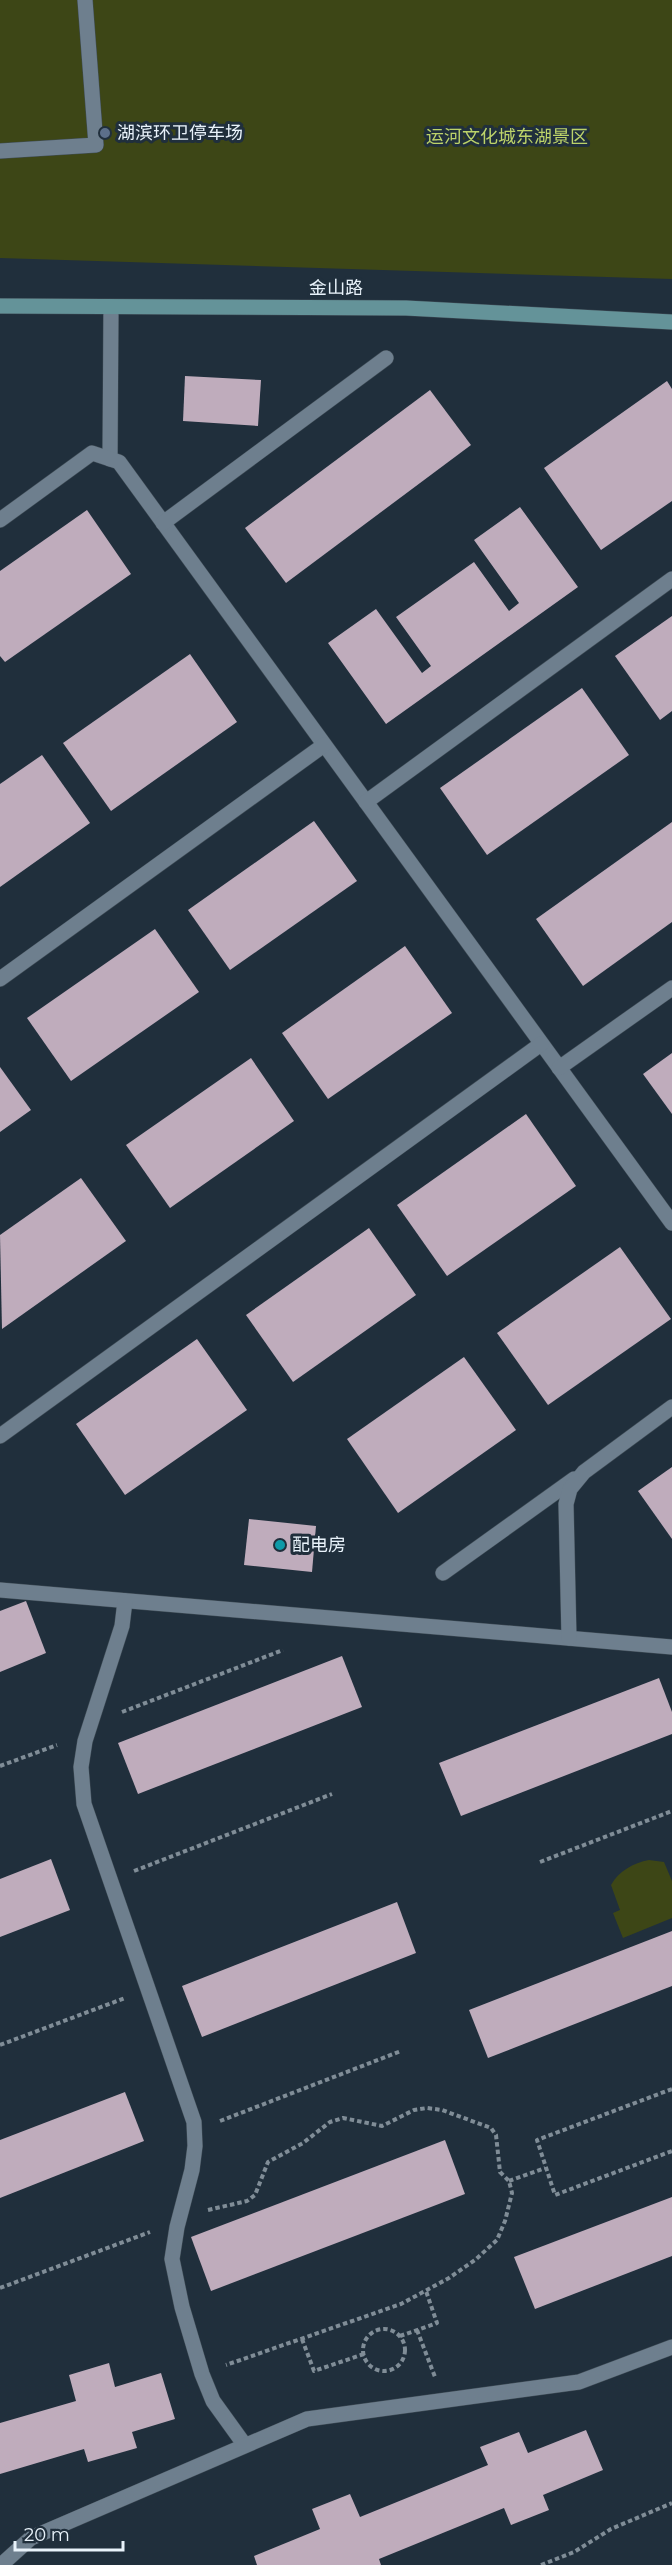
<svg xmlns="http://www.w3.org/2000/svg" width="672" height="2565" viewBox="0 0 672 2565" font-family="Montserrat,'Noto Sans SC',sans-serif">
  <rect width="100%" height="100%" fill="#202f3c"/>
  <!-- green -->
  <g fill="#3d4616">
    <polygon points="0,0 672,0 672,279 0,258"/>
    <path d="M649,1860L664,1862L672,1881V1918L623,1938L613,1913L620,1910L611,1885C619,1871 633,1863 649,1860Z"/>
  </g>
  <!-- building -->
  <g fill="#bfacbc">
    <polygon points="185,376 261,380 258,426 183,421"/>
    <polygon points="667,381 672,389 672,501 601,550 544,468"/>
    <polygon points="430,390 471,445 286,583 245,528"/>
    <polygon points="520,507 578,587 386,724 328,643 376,609 422,673 431,666 396,617 474,562 509,611 519,603 474,540"/>
    <polygon points="87,510 131,574 5,662 0,656 0,571"/>
    <polygon points="672,616 672,711 660,720 615,656"/>
    <polygon points="190,654 237,722 111,811 63,743"/>
    <polygon points="582,688 629,755 487,855 440,788"/>
    <polygon points="42,755 90,823 0,887 0,784"/>
    <polygon points="314,821 357,881 230,970 188,910"/>
    <polygon points="672,822 672,922 583,986 536,919"/>
    <polygon points="155,929 199,992 71,1081 27,1018"/>
    <polygon points="405,946 452,1013 328,1099 282,1033"/>
    <polygon points="672,1053 672,1114 643,1074"/>
    <polygon points="251,1058 294,1121 170,1208 126,1145"/>
    <polygon points="0,1067 31,1110 0,1132"/>
    <polygon points="526,1114 576,1186 447,1276 397,1205"/>
    <polygon points="81,1178 126,1241 2,1329 0,1235"/>
    <polygon points="369,1228 416,1295 293,1382 246,1315"/>
    <polygon points="620,1247 671,1319 548,1405 497,1333"/>
    <polygon points="197,1339 247,1410 125,1495 76,1424"/>
    <polygon points="464,1357 516,1430 398,1513 347,1439"/>
    <polygon points="672,1467 672,1539 638,1491"/>
    <polygon points="249,1519 316,1526 312,1572 244,1565"/>
    <polygon points="26,1601 46,1653 0,1672 0,1611"/>
    <polygon points="342,1656 362,1707 138,1794 118,1743"/>
    <polygon points="659,1678 672,1712 672,1734 461,1816 439,1763"/>
    <polygon points="51,1859 70,1910 0,1937 0,1879"/>
    <polygon points="397,1902 416,1953 202,2037 182,1986"/>
    <polygon points="672,1931 672,1986 488,2058 469,2010"/>
    <polygon points="125,2092 144,2141 0,2198 0,2140"/>
    <polygon points="445,2140 465,2194 211,2291 191,2237"/>
    <polygon points="672,2197 672,2256 535,2309 514,2257"/>
    <polygon points="109,2363 115,2387 161,2373 175,2419 132,2432 137,2448 88,2462 84,2449 0,2474 0,2423 76,2401 69,2375"/>
    <polygon points="586,2430 603,2470 543,2495 549,2510 511,2525 504,2508 379,2559 381,2565 257,2565 254,2556 320,2529 312,2509 350,2494 360,2517 488,2465 480,2447 519,2432 528,2453"/>
  </g>
  <g fill="none" stroke-linecap="round" stroke-linejoin="round">
    <!-- lane casing -->
    <g stroke="#3f4c56" stroke-width="16">
      <g id="lane">
        <polyline points="0,151 96,145 85,0"/>
        <polyline points="110,459 111,307"/>
        <polyline points="0,520 92,453 119,462 672,1223"/>
        <polyline points="163,523 386,358"/>
        <polyline points="366,802 672,579"/>
        <polyline points="0,979 324,745"/>
        <polyline points="559,1068 672,988"/>
        <polyline points="0,1436 541,1044"/>
        <polyline points="443,1573 574,1479"/>
        <polyline points="0,1590 672,1647"/>
        <polyline points="125,1601 122,1626 85,1741 81,1767 84,1804 194,2122 195,2146 192,2170 177,2227 172,2259 182,2307 202,2374 213,2401 244,2444"/>
        <polyline points="569,1638 566,1504 570,1489 584,1472 672,1407"/>
        <polyline points="1,2565 31,2538 307,2419 579,2382 672,2347"/>
      </g>
    </g>
    <!-- secondary casing -->
    <g stroke="#3f4c56" stroke-width="16">
      <polyline id="secondary" points="0,306 406,308 672,322"/>
    </g>
    <!-- path -->
    <g stroke="#808d97" stroke-width="4" stroke-dasharray="4.5 3" stroke-linecap="butt">
      <polyline points="122,1712 283,1650"/>
      <polyline points="0,1766 57,1745"/>
      <polyline points="540,1862 672,1811"/>
      <polyline points="134,1871 332,1794"/>
      <polyline points="0,2045 125,1998"/>
      <polyline points="672,2089 537,2140 555,2195 672,2151"/>
      <polyline points="220,2121 401,2051"/>
      <polyline points="509,2181 545,2168"/>
      <polyline points="208,2210 247,2201 255,2195 268,2162 303,2143 330,2122 343,2118 382,2126 414,2110 427,2108 442,2110 491,2128 496,2135 500,2172 509,2181 512,2193 505,2221 497,2240 475,2260 449,2278 401,2304 226,2365"/>
      <polyline points="0,2288 150,2232"/>
      <circle cx="384" cy="2350" r="21"/>
      <polyline points="417,2330 435,2377"/>
      <polyline points="400,2336 437,2323 426,2291"/>
      <polyline points="302,2339 314,2371 364,2354"/>
      <polyline points="541,2565 574,2552 611,2529 672,2503"/>
    </g>
    <!-- lane -->
    <use href="#lane" stroke="#6e7f8e" stroke-width="15"/>
    <!-- secondary -->
    <use href="#secondary" stroke="#649399" stroke-width="15"/>
  </g>
  <!-- markers -->
  <circle fill="#5c6f8a" stroke="#202f3c" stroke-width="2" cx="105" cy="133" r="6"/>
  <circle fill="#0f9aa8" stroke="#202f3c" stroke-width="2" cx="280" cy="1545" r="6"/>
  <g text-anchor="middle" stroke-width="6" stroke-linejoin="round" paint-order="stroke">
    <!-- poi labels -->
    <g font-size="18" fill="#e8f2fa" stroke="#202f3c" text-anchor="start">
      <text x="117" y="139">湖滨环卫停车场</text>
      <text x="292" y="1551">配电房</text>
    </g>
    <!-- park labels -->
    <g font-size="18" fill="#bdd369" stroke="#202f3c">
      <text x="507" y="143">运河文化城东湖景区</text>
    </g>
    <!-- street labels -->
    <g font-size="18" fill="#e8f2fa" stroke="#202f3c">
      <text x="336" y="294">金山路</text>
    </g>
  </g>
  <!-- scale -->
  <path d="M15 2541v9h108v-9" fill="none" stroke="#e8f2fa" stroke-width="3"/>
  <text x="24" y="2541" font-size="18" fill="#e8f2fa" stroke="#202f3c" stroke-width="4.5" paint-order="stroke">20 m</text>
</svg>
